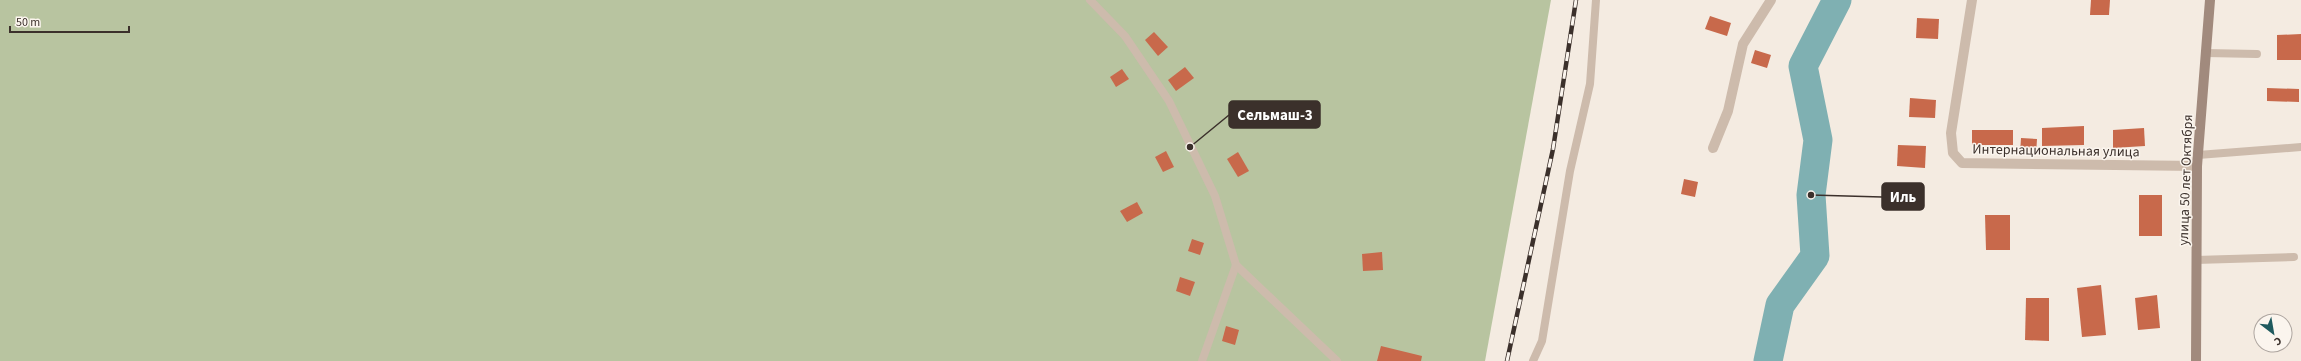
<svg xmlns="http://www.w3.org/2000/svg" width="2301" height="361" viewBox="0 0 2301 361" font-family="'Source Sans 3',sans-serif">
  <rect width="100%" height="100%" fill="#f4ebe1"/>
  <!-- green -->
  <polygon fill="#b8c4a0" points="0,0 1551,0 1485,361 0,361"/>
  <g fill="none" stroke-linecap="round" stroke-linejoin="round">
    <!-- river -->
    <polyline stroke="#7fb0b2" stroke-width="29" points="1768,361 1780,305 1815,256 1811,195 1818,140 1803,66 1837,0"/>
  </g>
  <!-- building -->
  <g fill="#c8694b">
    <polygon points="2091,0 2110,0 2109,15 2090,15"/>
    <polygon points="1710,16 1731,23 1727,36 1705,29"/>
    <polygon points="1917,18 1939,19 1938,39 1916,38"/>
    <polygon points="1154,32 1168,47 1158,56 1145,40"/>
    <polygon points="2301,34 2301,60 2277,60 2277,35"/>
    <polygon points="1755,50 1771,55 1767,68 1751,63"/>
    <polygon points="1185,67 1194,78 1176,91 1168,80"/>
    <polygon points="1122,69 1129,79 1116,87 1110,77"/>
    <polygon points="2267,88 2299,89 2299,102 2267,101"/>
    <polygon points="1910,98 1936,100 1935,118 1909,117"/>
    <polygon points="2084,126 2084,145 2042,146 2042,128"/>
    <polygon points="2144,128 2145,146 2113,148 2113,130"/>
    <rect x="1972" y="130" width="41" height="15"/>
    <polygon points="2021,138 2037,139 2036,154 2020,153"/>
    <polygon points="1898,145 1926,146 1925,168 1897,166"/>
    <polygon points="1166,151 1174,167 1163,172 1155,157"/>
    <polygon points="1238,152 1249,171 1238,177 1227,159"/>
    <polygon points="1684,179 1698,182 1695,197 1681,194"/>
    <rect x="2139" y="195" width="23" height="41"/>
    <polygon points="1137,202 1143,213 1127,222 1120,211"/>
    <polygon points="1985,215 2010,215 2010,250 1986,250"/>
    <polygon points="1192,239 1204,243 1200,255 1188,251"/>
    <polygon points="1382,252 1383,270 1363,271 1362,254"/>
    <polygon points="1180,277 1195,282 1190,296 1176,291"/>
    <polygon points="2101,285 2106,335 2082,337 2077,288"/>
    <polygon points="2157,295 2160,328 2138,330 2135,298"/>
    <polygon points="2026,298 2049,298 2049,341 2025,340"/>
    <polygon points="1226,326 1239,330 1235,345 1222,341"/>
    <polygon points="1381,346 1422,356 1421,361 1377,361"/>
  </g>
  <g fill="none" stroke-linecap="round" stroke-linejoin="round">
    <!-- lane -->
    <g stroke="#cdbbac" stroke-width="8">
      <polyline points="1090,0 1125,36 1169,101 1215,196 1236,265 1202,361"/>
      <polyline points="2206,53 2257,54"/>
      <polyline points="2198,155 2301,147"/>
      <polyline points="2196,260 2294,257"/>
      <polyline points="1236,265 1337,361"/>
      <polyline points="1533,361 1542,341 1570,171 1590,84 1596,0"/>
    </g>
    <!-- street -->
    <g stroke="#cdbbac" stroke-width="10">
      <polyline points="1972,0 1951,133 1953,153 1962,163 2197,166"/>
      <polyline points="1713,148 1728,111 1743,44 1771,0"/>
    </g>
    <!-- secondary -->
    <polyline stroke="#a18a7d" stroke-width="10" points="2196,361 2197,166 2210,0"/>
    <!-- rail casing -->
    <g stroke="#3b302b" stroke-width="4.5">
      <polyline id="rail" points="1507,361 1553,149 1576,0"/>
    </g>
    <!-- rail -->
    <use href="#rail" stroke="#fbf5ee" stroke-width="3" stroke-dasharray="9" stroke-linecap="butt"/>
  </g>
  <g text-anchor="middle" stroke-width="3" stroke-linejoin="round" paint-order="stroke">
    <!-- street labels -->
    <g font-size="14" fill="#3b302b" stroke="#fbf5ee">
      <text transform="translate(2056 150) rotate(1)" y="5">Интернациональная улица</text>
      <text transform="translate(2185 180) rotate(-88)" y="5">улица 50 лет Октября</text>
    </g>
  </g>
  <!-- callouts -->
  <path fill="none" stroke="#3b302b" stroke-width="1.5" d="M1190 147L1229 115M1811 195L1882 197"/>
  <g fill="#3b302b" stroke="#fbf5ee" stroke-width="1.5">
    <circle cx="1190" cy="147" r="4"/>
    <circle cx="1811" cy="195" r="4"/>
  </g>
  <g fill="#3b302b" stroke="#3b302b" stroke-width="1.5">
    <rect x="1229" y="101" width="91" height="27" rx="4"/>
    <rect x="1882" y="183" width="42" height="27" rx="4"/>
  </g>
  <g font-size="15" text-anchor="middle" font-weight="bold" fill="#fff">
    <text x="1275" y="120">Сельмаш-3</text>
    <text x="1903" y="202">Иль</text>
  </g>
  <!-- north arrow -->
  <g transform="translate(2273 333) rotate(149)"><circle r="19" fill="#fbf5ee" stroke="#aea6a0"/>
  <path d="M0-3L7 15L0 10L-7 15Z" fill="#1f5a5e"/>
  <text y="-6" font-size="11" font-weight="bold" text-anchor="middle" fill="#3b302b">С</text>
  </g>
  <!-- scale -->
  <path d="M10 26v6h119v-6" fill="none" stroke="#3b302b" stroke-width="2"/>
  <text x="16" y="26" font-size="12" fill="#3b302b" stroke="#fbf5ee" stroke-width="3" paint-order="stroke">50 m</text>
</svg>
